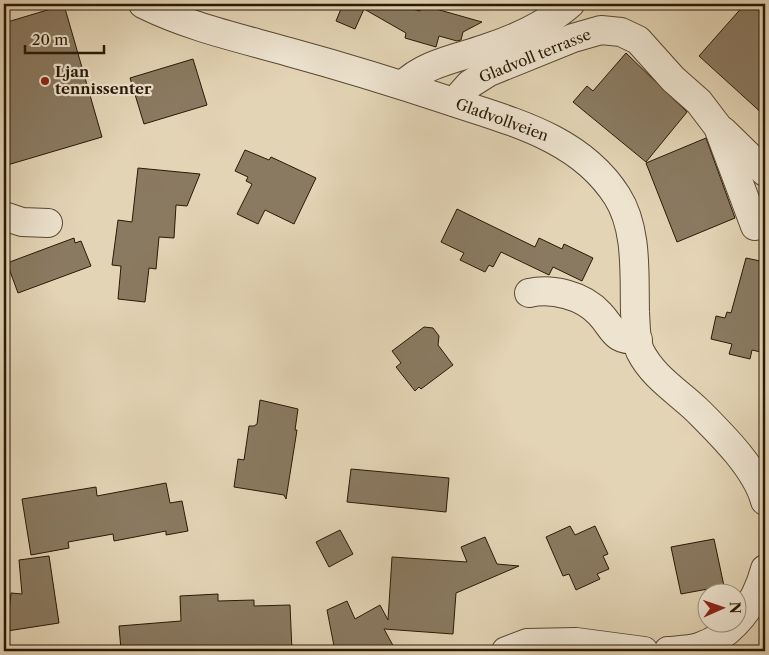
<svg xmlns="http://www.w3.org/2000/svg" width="769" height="655" viewBox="0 0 769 655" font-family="'Libre Caslon Text',serif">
  <rect width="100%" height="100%" fill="#e3d4b5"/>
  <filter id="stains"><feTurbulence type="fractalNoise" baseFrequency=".004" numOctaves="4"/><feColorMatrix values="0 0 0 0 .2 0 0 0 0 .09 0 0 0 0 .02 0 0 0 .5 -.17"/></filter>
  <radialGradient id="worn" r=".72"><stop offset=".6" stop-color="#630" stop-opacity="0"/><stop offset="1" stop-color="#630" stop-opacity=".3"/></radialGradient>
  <!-- building -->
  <g fill="#8a7a61" stroke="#2a1906">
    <polygon points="343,4 393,4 420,11 422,5 482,22 463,32 461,40 457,41 439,36 436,47 405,38 406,33 364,9 355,29 336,21"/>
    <polygon points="745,4 765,4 765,116 699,56"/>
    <polygon points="64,5 102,137 4,166 4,23"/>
    <polygon points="626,53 687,112 646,162 573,102 587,86 593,91"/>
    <polygon points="193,59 207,105 144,124 130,78"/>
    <polygon points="706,138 735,218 677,242 646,163"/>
    <polygon points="245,150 269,160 271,157 316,178 294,224 265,210 258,224 237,214 252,184 246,181 248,177 235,171"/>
    <polygon points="138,168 200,174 187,206 176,205 174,238 159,237 156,269 149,268 145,302 118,299 121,266 112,265 118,220 132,222"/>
    <polygon points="457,209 535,247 539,238 562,249 564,244 593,258 582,281 553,267 549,275 501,252 493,267 489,265 485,272 460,260 464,253 441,242"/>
    <polygon points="74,238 75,243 81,241 91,266 18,293 7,263"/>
    <polygon points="746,258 765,262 765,353 752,350 750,359 729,354 732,344 711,339 716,316 725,318 727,312 731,313"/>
    <polygon points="424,327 433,328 439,336 438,345 453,365 421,389 419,387 415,391 396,367 401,363 392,351"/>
    <polygon points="260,400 298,409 295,430 297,430 286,499 284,495 234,487 238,459 244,460 249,426 254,426 257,424"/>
    <polygon points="351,469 449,478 446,512 347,502"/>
    <polygon points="166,483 170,503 182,501 188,531 166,535 166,531 114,541 113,534 68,542 69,548 31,555 22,499 96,487 97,496"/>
    <polygon points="570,526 575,535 595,526 608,554 603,556 609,569 597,574 600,579 576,590 569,574 563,576 546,537"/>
    <polygon points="340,530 353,554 329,567 316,542"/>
    <polygon points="485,537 497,564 519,566 456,593 453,634 384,629 396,651 335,651 327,610 347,601 355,619 380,605 388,620 392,557 467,562 461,547"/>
    <polygon points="714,539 724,586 681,594 671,547"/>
    <polygon points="49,556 59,623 7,631 11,593 22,594 19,560"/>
    <polygon points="218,594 218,601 254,600 254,606 290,605 292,651 219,651 219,648 159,651 155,647 121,650 119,626 181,621 180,596"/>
  </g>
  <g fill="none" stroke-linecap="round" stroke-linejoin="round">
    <!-- minor casing -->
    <g stroke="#584832" stroke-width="30">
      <g id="minor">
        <path d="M143,4C189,27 240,38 289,52C344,67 399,84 453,102C513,122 580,138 617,196C638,229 634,274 635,312C636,324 635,339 640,351C653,377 677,391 697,410C721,434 756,468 765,501"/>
        <path d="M403,85C423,64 458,58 484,49C515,39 546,25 570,4"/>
        <polyline points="454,102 470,84 489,72 573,38 601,30 621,32 638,40 673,79 699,102 718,127 755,226"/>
        <polyline points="723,131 765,172"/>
        <polyline points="4,216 22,222 48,223"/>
        <path d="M529,293C552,288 583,295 600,314C615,330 612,340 638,340"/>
        <polyline points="506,651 527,643 576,642 644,651"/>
        <path d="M668,651C678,650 690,650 699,647C734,635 756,603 765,569"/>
      </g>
    </g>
    <!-- minor -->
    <use href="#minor" stroke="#ede3cf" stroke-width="28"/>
  </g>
  <!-- markers -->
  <circle fill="#8f2418" stroke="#ede3cf" stroke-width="2" cx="45" cy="81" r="5"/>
  <g text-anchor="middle" stroke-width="4.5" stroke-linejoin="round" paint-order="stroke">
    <!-- street labels -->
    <g font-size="15" fill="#2a1906" stroke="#ede3cf">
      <text transform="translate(535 56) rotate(-22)" y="5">Gladvoll terrasse</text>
      <text transform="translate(502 120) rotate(20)" y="5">Gladvollveien</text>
    </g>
    <!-- poi labels -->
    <g font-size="15" font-weight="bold" fill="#2a1906" stroke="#ede3cf" text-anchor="start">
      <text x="55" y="77">Ljan<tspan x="55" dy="17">tennissenter</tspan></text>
    </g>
  </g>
  <!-- margin -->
  <rect width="769" height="655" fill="none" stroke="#e3d4b5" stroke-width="20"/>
  <rect x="5" y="5" width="759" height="645" fill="none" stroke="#2a1906" stroke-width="2.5"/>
  <rect x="10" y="10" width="749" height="635" fill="none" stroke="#2a1906"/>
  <!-- north arrow -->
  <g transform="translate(722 608) rotate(88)"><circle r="24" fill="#ede3cf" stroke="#9f927f"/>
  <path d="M0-4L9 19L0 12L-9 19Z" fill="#8f2418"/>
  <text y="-8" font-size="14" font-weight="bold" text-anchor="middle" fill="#2a1906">N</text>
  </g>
  <!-- scale -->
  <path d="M25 45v8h79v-8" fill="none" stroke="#2a1906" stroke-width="2.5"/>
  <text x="32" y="45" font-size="15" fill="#2a1906" stroke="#ede3cf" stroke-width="4" paint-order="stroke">20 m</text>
  <rect width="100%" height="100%" filter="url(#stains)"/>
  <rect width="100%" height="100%" fill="url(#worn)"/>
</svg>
